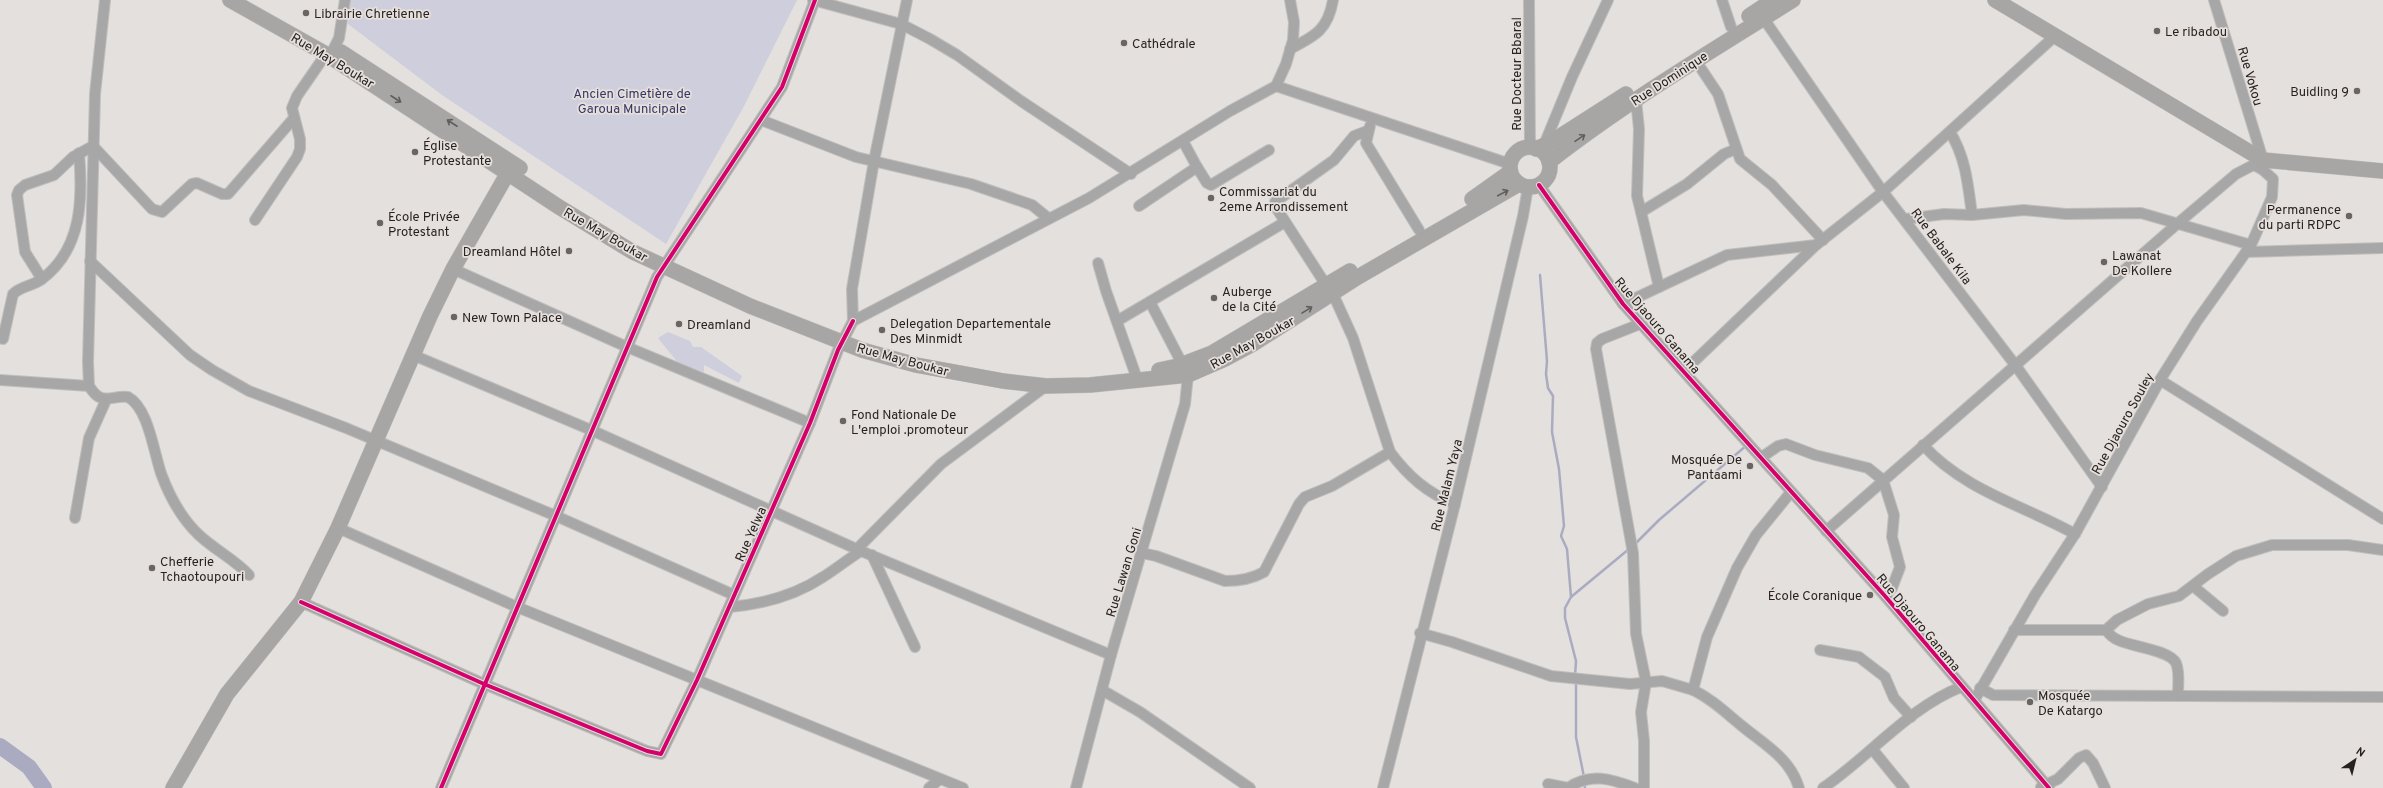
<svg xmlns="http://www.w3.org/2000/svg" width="2383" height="788" viewBox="0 0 2383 788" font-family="Overpass,sans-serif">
  <rect width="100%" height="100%" fill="#e3e0de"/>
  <!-- green -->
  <g fill="#cecedc">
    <polygon points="350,0 797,0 743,108 666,244 442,95 348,24"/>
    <polygon points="668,332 690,341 693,347 701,347 742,376 739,383 704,365 704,372 679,364 658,338"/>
  </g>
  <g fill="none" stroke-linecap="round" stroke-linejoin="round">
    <!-- stream -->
    <g stroke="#aaabc1" stroke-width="2.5">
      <polyline points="1540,275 1547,361 1546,374 1548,388 1553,396 1552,432 1559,469 1564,526 1561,536 1567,549 1571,597 1565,608 1565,618 1576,661 1575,676"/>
      <polyline points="1634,545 1659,520 1747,445"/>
      <polyline points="1571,597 1629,549"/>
      <polyline points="1576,681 1576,737 1584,777"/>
      <polyline points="1584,782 1585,788"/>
    </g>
    <!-- river -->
    <polyline stroke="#aaabc1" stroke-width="16" points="0,746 29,767 44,788"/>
    <!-- street casing -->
    <g stroke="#c0bebd" stroke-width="12">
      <g id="street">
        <path d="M105,0L95,94L88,362L89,386C102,407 110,395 128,397C149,408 154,455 162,476C170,497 183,520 199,535C215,550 234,559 249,575"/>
        <polyline points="813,0 901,24 930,39 957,55 1021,101 1131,174"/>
        <polyline points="1529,0 1530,148"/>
        <polyline points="1722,0 1731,27"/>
        <polyline points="1764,19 1883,192 2016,366 2102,487"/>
        <polyline points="334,48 339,38 345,0"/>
        <path d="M1290,49C1315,36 1328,30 1333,0"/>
        <polyline points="1696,61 1718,94 1740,159 1772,185 1823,240"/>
        <polyline points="1276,86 1510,164"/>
        <polyline points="1636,100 1639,129 1637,196 1641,212 1687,184 1724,154 1736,149"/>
        <polyline points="761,120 856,157 971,184 1032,205 1048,218"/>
        <polyline points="1370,126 1366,143 1419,230"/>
        <path d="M1950,132C1966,158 1968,185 1972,215"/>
        <polyline points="1544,145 1572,77 1608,0"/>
        <polyline points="1197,167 1207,183 1211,185 1269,150"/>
        <polyline points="1539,185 1623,304 1885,596 2049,788"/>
        <polyline points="1139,206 1197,167 1183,141"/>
        <polyline points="1641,212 1659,287"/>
        <polyline points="1906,219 1944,214 1972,215 2024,210 2066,214 2141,213 2251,245"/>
        <polyline points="255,220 297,157 300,149 300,139 292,108 297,96 326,54"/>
        <polyline points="2246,252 2383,248"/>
        <polyline points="90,261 190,355 212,370 249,391 346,428 556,516 734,595"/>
        <polyline points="1098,263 1106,291 1135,373"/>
        <polyline points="453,269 627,347 810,423"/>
        <polyline points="42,279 25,252 17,195 19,190 25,185 54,175 73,157 93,146 152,209 162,212 192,184 197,183 222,194 228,194 294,118"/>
        <polyline points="1326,285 1275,206 1275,202 1334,160 1354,136 1367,131"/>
        <polyline points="1333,294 1353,338 1390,452"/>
        <polyline points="1623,304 1727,255 1816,245"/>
        <polyline points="853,321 1089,198 1230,111 1276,86 1286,64 1293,40 1294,22 1290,0"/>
        <polyline points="853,321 852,289 874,161 907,0"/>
        <polyline points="1117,321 1285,222"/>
        <polyline points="1640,324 1602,339 1597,343 1596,349 1633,553 1636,634 1646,682 1641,712 1644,741 1644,788"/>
        <path d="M3,339L13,294C21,286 33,286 42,279C82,249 83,199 79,153"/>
        <polyline points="413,355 591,430 861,551 1111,655"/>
        <polyline points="1684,371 1816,245 1883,192 2055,36"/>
        <polyline points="0,380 89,386"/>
        <polyline points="2160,380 2383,519"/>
        <path d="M1923,445C1965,491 2023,505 2075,534"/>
        <polyline points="1762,457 1778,446 1786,444 1815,455 1868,468 1883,480 1894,515 1892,537 1900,567 1892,588 1885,596"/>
        <polyline points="75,518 89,438 106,400"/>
        <polyline points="338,528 517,607 963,788"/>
        <polyline points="1826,531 2177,224 2236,174 2263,160 2214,0"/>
        <polyline points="857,549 941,464 1046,386"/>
        <path d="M1142,553L1156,556L1225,581C1239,581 1252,579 1264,572L1299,504L1305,497L1332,486L1390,452C1408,476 1427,493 1455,504"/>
        <polyline points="872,555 915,647"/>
        <polyline points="2193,586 2223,611"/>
        <polyline points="301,602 484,684 647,751 661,754 697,680 810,423 838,350 853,321"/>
        <path d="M730,607C762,604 796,595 823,577C836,569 848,559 861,551"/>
        <polyline points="2014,630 2106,630 2117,620 2148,604 2179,596 2208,574 2236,556 2272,545 2348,545 2383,550"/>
        <path d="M2106,630C2109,634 2113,638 2118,640C2132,647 2170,650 2176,663C2180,672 2178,685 2178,694"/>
        <polyline points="1420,633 1452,642 1551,676 1630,684 1662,681 1693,690 1707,637 1737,568 1756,535 1791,492"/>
        <polyline points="1820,650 1859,657 1885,677 1894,698 1911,717"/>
        <polyline points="1980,688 1993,695 2383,697"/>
        <polyline points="1102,690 1140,712 1250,788"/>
        <path d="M1693,690C1712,699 1726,713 1742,726C1765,745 1790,758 1799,788"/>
        <polyline points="1975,699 2035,595 2075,534 2160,380 2197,321 2251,245 2272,197 2273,179 2263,170 2254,165"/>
        <polyline points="1873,750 1904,788"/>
        <path d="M1548,784L1568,788C1590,772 1612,779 1635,788"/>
        <polyline points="2041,787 2058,779 2079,758 2086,755 2093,763 2105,788"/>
        <polyline points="441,788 657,277 782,87 815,0"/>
        <polyline points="929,788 940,779"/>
        <polyline points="1076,788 1111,655 1185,404 1188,375 1150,302"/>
        <polyline points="1383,788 1455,504 1523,216 1528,187"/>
        <path d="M1823,788C1870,756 1908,708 1961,687"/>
      </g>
    </g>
    <!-- secondary casing -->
    <g stroke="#c0bebd" stroke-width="16">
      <g id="secondary">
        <polyline points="230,0 326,54 559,207 633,252 750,306 862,350 916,365 1003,381 1046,386 1090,385 1188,375 1225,359 1253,344 1358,277 1519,184"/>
        <polyline points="1995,0 2263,160 2383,171"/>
        <polyline points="1749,16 1773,0"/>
        <polyline points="341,52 520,168"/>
        <circle cx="1530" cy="167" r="20"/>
        <polyline points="1536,149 1551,142 1626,94"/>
        <path d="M1549,162C1626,102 1710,52 1793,0"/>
        <polyline points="1472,199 1510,172"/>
        <polyline points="1159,370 1178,366 1212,353 1350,271"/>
        <polyline points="173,788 227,694 301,602 338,528 430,316 453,269 513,164"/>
      </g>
    </g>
    <!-- street -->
    <use href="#street" stroke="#a8a7a7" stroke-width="10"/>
    <!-- secondary -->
    <use href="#secondary" stroke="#a8a6a5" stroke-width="15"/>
    <!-- cycleway casing -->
    <g stroke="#e6dfdb" stroke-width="6">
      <g id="cycleway">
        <polyline points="1539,185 1623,304 1885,596 2049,788"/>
        <polyline points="301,602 484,684 647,751 661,754 697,680 810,423 838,350 853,321"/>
        <polyline points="441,788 657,277 782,87 815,0"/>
      </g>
    </g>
    <!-- cycleway -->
    <use href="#cycleway" stroke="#d6006c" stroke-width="4"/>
  </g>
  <!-- one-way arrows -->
  <defs><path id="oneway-shaft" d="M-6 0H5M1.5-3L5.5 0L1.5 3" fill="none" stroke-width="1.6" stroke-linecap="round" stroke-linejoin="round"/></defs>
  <g stroke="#605e5c">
    <use href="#oneway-shaft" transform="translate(396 99) rotate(33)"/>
    <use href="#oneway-shaft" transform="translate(452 123) rotate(-147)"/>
    <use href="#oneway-shaft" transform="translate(1580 138) rotate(-34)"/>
    <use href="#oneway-shaft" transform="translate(1503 193) rotate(-28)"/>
    <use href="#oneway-shaft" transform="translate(1307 310) rotate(-32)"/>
  </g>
  <!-- markers -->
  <g fill="#686563" stroke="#e6dfdb" stroke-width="1.5">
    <circle cx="306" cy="13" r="4"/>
    <circle cx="2157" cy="31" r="4"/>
    <circle cx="1124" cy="43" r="4"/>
    <circle cx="2357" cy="91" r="4"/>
    <circle cx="415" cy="152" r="4"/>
    <circle cx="1211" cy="198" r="4"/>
    <circle cx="2349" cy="216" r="4"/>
    <circle cx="380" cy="223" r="4"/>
    <circle cx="569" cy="251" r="4"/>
    <circle cx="2104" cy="262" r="4"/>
    <circle cx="1214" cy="298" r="4"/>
    <circle cx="454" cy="317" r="4"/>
    <circle cx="679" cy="324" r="4"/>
    <circle cx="882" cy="330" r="4"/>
    <circle cx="843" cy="421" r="4"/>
    <circle cx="1750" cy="466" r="4"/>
    <circle cx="152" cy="568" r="4"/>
    <circle cx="1870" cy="595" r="4"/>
    <circle cx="2030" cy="702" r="4"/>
  </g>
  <g text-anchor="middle" stroke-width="3.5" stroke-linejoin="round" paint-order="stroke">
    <!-- poi labels -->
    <g font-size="13" fill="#252321" stroke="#e6dfdb" text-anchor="start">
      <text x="314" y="18">Librairie Chretienne</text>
      <text x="2165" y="36">Le ribadou</text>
      <text x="1132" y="48">Cathédrale</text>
      <text x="2349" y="96" text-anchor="end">Buidling 9</text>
      <text x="423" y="150">Église<tspan x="423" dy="15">Protestante</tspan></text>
      <text x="1219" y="196">Commissariat du<tspan x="1219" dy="15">2eme Arrondissement</tspan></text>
      <text x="2341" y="214" text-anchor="end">Permanence<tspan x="2341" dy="15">du parti RDPC</tspan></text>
      <text x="388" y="221">École Privée<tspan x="388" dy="15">Protestant</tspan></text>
      <text x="561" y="256" text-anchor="end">Dreamland Hôtel</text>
      <text x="2112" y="260">Lawanat<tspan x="2112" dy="15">De Kollere</tspan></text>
      <text x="1222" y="296">Auberge<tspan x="1222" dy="15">de la Cité</tspan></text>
      <text x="462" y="322">New Town Palace</text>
      <text x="890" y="328">Delegation Departementale<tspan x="890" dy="15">Des Minmidt</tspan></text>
      <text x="687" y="329">Dreamland</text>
      <text x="851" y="419">Fond Nationale De<tspan x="851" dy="15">L'emploi .promoteur</tspan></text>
      <text x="1742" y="464" text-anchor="end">Mosquée De<tspan x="1742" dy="15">Pantaami</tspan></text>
      <text x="160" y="566">Chefferie<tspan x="160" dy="15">Tchaotoupouri</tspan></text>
      <text x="1862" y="600" text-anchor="end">École Coranique</text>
      <text x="2038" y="700">Mosquée<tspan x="2038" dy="15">De Katargo</tspan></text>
    </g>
    <!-- street labels -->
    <g font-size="13" fill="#252321" stroke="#e6dfdb">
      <text transform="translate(333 60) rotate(31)" y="5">Rue May Boukar</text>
      <text transform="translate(1516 74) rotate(-90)" y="5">Rue Docteur Bbaral</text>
      <text transform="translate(2251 76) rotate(74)" y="5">Rue Vokou</text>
      <text transform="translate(1669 78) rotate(-33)" y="5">Rue Dominique</text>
      <text transform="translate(606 234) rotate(30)" y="5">Rue May Boukar</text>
      <text transform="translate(1942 246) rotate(53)" y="5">Rue Babale Kila</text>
      <text transform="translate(1658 325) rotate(49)" y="5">Rue Djaouro Ganama</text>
      <text transform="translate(1252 342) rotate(-29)" y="5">Rue May Boukar</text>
      <text transform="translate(903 359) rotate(15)" y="5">Rue May Boukar</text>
      <text transform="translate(2122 423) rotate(-61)" y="5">Rue Djaouro Souley</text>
      <text transform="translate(1446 485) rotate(-76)" y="5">Rue Malam Yaya</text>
      <text transform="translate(750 534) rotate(-66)" y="5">Rue Yelwa</text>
      <text transform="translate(1123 572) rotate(-73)" y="5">Rue Lawan Goni</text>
      <text transform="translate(1919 622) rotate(50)" y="5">Rue Djaouro Ganama</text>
    </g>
    <!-- park labels -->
    <g font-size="13" fill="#363665" stroke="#e6dfdb">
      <text x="632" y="98">Ancien Cimetière de<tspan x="632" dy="15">Garoua Municipale</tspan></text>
    </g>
  </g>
  <!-- north arrow -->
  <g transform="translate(2355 760) rotate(35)" stroke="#e6dfdb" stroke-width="3" paint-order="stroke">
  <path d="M0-3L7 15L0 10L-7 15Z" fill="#252321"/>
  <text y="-6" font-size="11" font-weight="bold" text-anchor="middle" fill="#252321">N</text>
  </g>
</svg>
